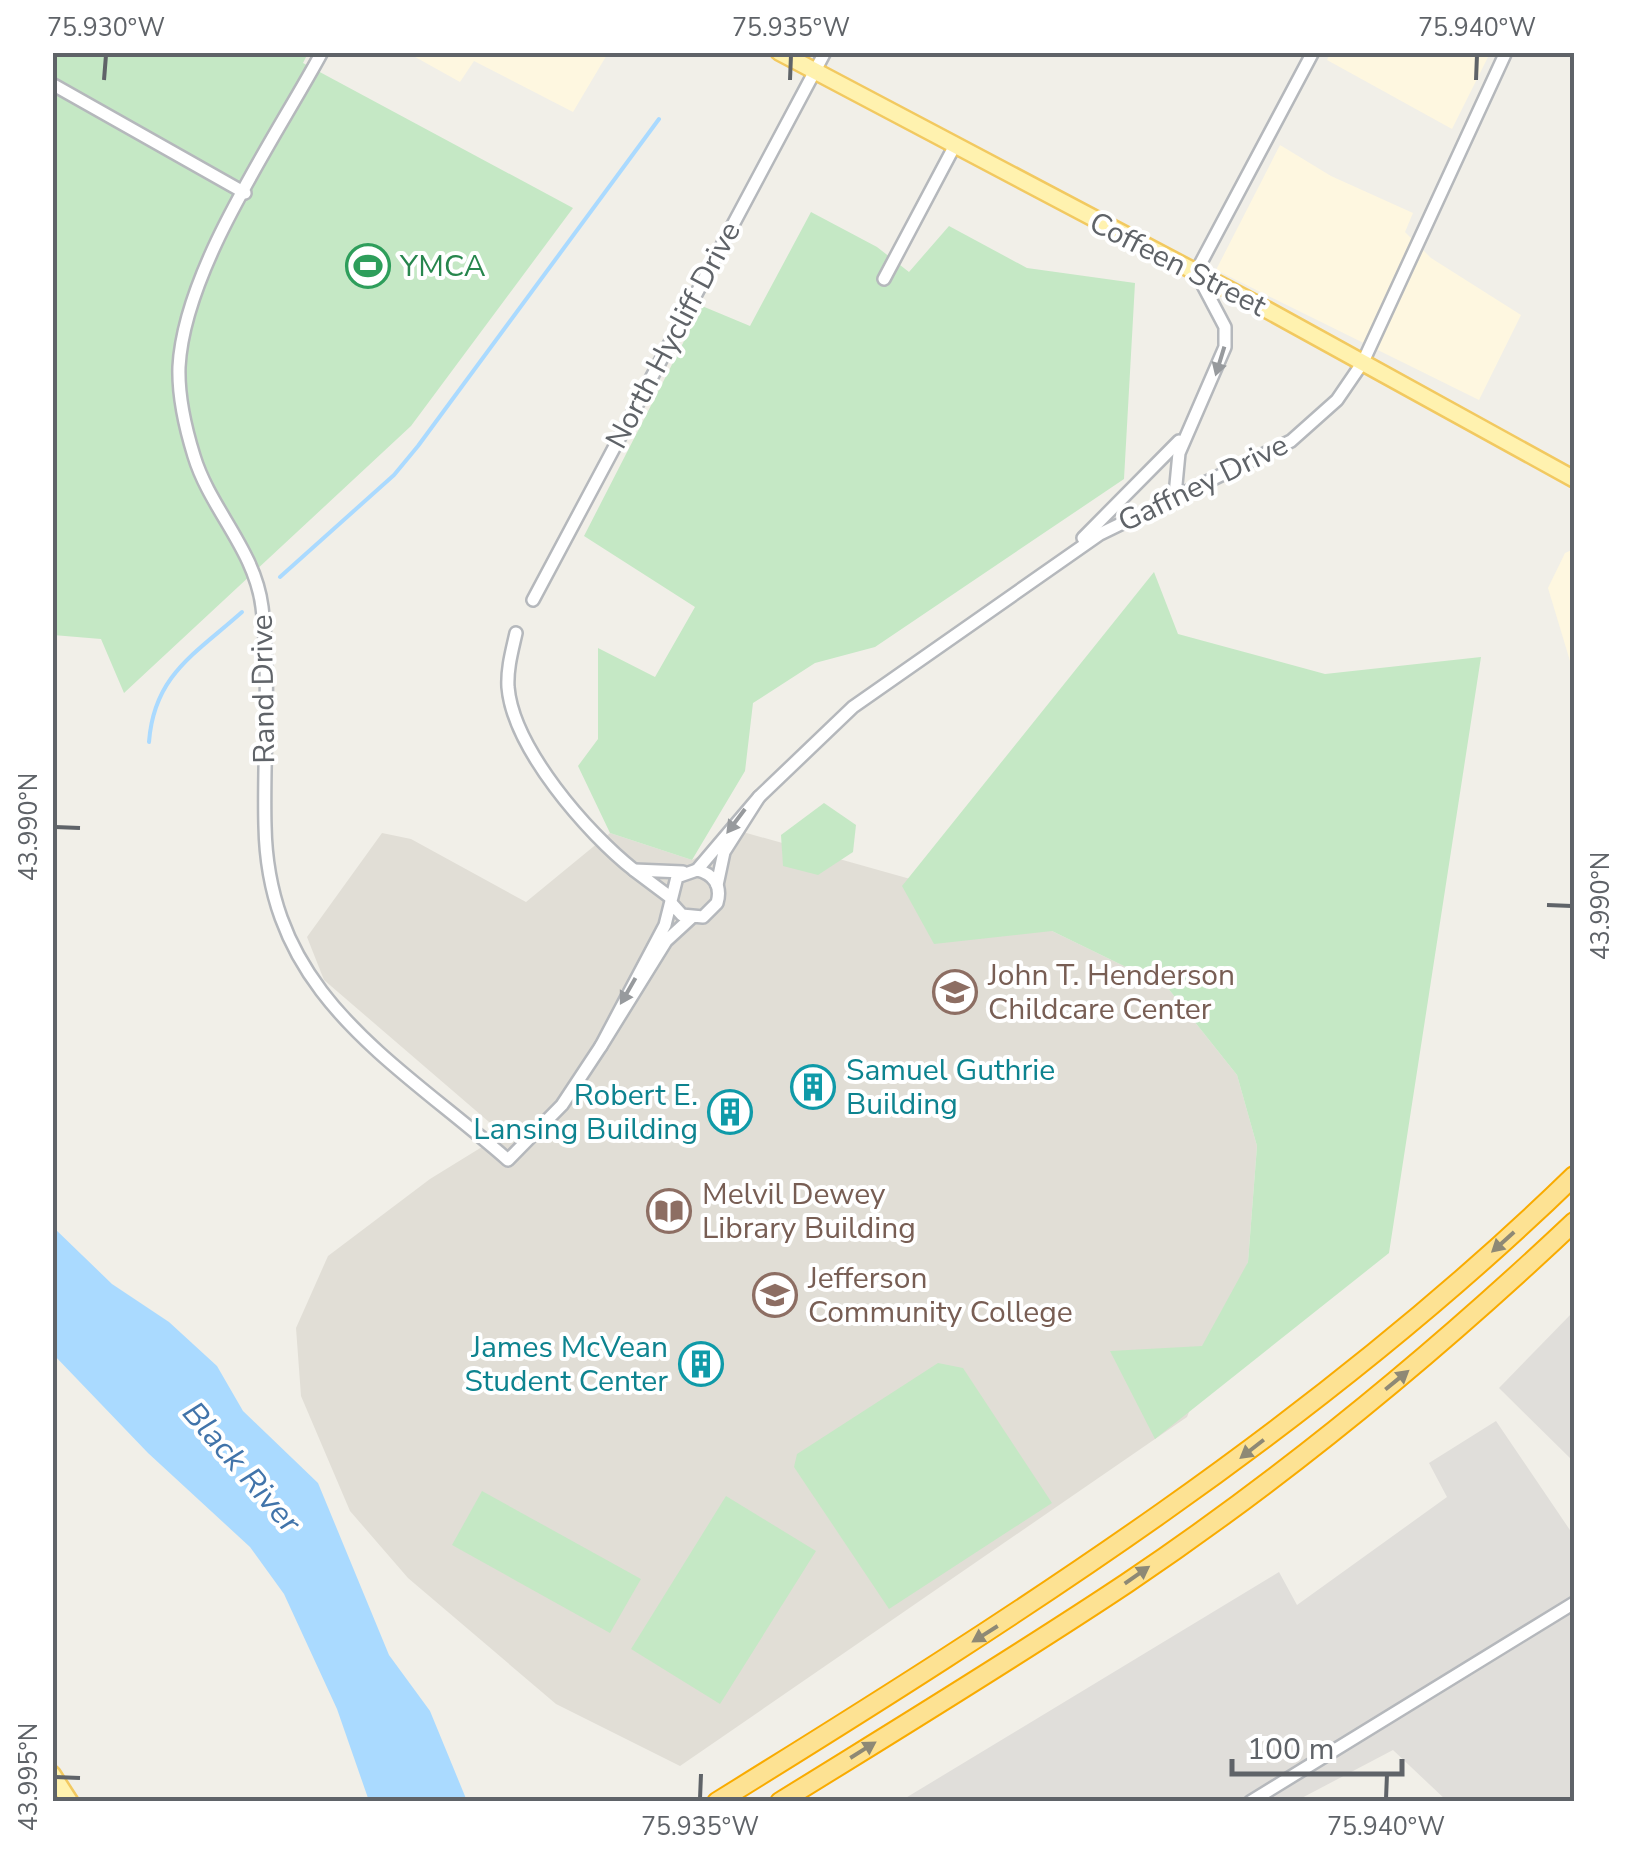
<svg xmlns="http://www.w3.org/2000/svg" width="1627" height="1854" viewBox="0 0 1627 1854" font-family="'Nunito Sans',sans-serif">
  <rect width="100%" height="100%" fill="#f1efe8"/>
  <!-- commercial -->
  <g fill="#fef7e0">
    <polygon points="1331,52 1490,52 1490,53 1452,129 1327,60"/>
    <polygon points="408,53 608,53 573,112 474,61 460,82"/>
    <polygon points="1280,145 1331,176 1413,213 1405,232 1431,258 1521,315 1479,400 1216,270"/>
    <polygon points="1574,549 1574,662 1570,661 1548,588 1565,553"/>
  </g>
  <!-- industrial -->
  <g fill="#e0deda">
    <polygon points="1574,1311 1574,1462 1499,1388"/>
    <polygon points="1496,1421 1574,1536 1574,1801 1447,1801 1393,1750 1296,1801 899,1802 1279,1572 1297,1605 1447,1497 1429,1463"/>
  </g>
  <!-- education -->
  <polygon fill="#e1ded6" points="743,832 928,884 1052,931 1167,987 1237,1075 1257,1146 1248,1262 1187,1417 680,1766 556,1704 408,1578 350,1511 301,1396 296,1328 328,1256 430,1179 503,1134 324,980 307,937 382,833 411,839 526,902 610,833 692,860"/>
  <!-- green -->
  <g fill="#c5e8c5">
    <polygon points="52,53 308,53 303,63 573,208 411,426 124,693 101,639 53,635"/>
    <polygon points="811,212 877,247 909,272 949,226 1027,268 1135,283 1124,479 875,647 815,663 753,703 745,771 692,860 610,833 578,766 598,739 598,648 655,677 695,607 584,536 702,306 750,326"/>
    <polygon points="1154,572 1178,634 1325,674 1481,657 1389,1253 1155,1439 1110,1351 1202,1346 1248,1262 1257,1146 1237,1075 1167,987 1052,931 934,944 902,886"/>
    <polygon points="824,803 856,825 853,852 818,875 783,866 781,835"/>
    <polygon points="938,1363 963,1368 1052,1503 889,1609 794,1467 797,1454"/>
    <polygon points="482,1491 641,1579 610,1633 452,1545"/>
    <polygon points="726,1496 816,1551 720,1704 631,1649"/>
  </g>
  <!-- water -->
  <polygon fill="#aadaff" points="52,1226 112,1284 169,1322 217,1366 243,1411 318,1483 389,1655 430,1711 467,1801 369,1801 337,1709 284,1594 250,1547 148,1453 53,1354"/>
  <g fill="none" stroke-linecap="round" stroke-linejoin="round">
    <!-- stream -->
    <g stroke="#aadaff" stroke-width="4">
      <polyline points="280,577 394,475 418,446 659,119"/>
      <path d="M149,742C154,675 195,654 242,612"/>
    </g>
    <!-- minor casing -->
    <g stroke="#b5b8bc" stroke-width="16">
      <g id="minor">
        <path d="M322,52C275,139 184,269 179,367C178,398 185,427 194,456C210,509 255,550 262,607C271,679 263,753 265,826C268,995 394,1060 508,1160L562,1105L601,1046"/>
        <polyline points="52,84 245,193"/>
        <polyline points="884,279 954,147"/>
        <polyline points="1175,495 1179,453 1225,347 1225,327 1196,272 1313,52"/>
        <polyline points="1083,538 1179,441"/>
        <polyline points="533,600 825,52"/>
        <path d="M516,633C512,651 507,668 508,687C513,748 587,833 634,870"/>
        <polyline points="759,797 853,707 1100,534 1291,441 1337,400 1363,362 1506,52"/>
        <polyline points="697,870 759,797 724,852 717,885"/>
        <polyline points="670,897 634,870 683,872"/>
        <path d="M672,904L682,915L703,917L717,903C722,886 714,874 697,870L677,877L665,925L601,1046L666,941L691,918"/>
        <polyline points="1250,1802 1574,1603"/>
      </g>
    </g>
    <!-- major casing -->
    <g stroke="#f2c960" stroke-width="20">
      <g id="major">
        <polyline points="779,52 1260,306 1574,479"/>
        <polyline points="52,1774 70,1802"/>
      </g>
    </g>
    <!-- highway casing -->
    <g stroke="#f9ab00" stroke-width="22">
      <g id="highway">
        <path d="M717,1802C1019,1615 1319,1424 1574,1176"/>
        <path d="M780,1802C896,1730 1013,1659 1127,1583C1286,1476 1435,1353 1574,1222"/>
      </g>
    </g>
    <!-- minor -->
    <use href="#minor" stroke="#fff" stroke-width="11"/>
    <!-- major -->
    <use href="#major" stroke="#fff2af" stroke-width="15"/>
    <!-- highway -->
    <use href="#highway" stroke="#fde293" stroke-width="18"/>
  </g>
  <!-- one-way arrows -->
  <defs><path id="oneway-solid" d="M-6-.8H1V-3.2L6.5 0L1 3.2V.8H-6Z" transform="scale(2.5)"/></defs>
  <g fill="#979a9d">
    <use href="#oneway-solid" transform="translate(1220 361) rotate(107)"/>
    <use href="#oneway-solid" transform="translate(736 821) rotate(127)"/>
    <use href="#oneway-solid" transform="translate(628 991) rotate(120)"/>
  </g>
  <g fill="#8e8975">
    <use href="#oneway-solid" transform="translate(1503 1242) rotate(138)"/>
    <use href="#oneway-solid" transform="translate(1397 1380) rotate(-39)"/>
    <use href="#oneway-solid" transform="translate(1252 1449) rotate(142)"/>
    <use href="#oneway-solid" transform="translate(1137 1575) rotate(-35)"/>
    <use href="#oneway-solid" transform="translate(985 1634) rotate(148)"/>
    <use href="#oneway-solid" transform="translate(863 1750) rotate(-32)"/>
  </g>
  <!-- ticks -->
  <path fill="none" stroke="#5f6368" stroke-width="4" d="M104,80L106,55M790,80L791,55M1476,80L1477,55M55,827L80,828M1547,905L1572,906M55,1777L80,1778M700,1799L701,1774M1386,1799L1387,1774"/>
  <!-- icons -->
  <defs>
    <g id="stadium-ring" transform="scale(2.25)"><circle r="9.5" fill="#fff" stroke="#2e9e5b" stroke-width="1.5"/><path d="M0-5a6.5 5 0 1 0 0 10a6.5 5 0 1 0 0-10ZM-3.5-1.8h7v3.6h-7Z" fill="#2e9e5b"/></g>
    <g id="school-ring" transform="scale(2.25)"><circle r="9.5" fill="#fff" stroke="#8d6e63" stroke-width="1.5"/><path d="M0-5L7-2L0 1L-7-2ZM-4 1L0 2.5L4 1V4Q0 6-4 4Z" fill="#8d6e63"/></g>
    <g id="building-ring" transform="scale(2.25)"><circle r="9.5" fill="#fff" stroke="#0f9aa8" stroke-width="1.5"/><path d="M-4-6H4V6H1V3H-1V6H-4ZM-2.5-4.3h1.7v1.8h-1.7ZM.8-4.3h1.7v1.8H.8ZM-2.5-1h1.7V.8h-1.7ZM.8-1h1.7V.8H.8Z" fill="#0f9aa8"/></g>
    <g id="library-ring" transform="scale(2.25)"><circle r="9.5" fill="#fff" stroke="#8d6e63" stroke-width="1.5"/><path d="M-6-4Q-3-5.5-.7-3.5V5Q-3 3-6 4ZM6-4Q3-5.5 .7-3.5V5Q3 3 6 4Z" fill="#8d6e63"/></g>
    <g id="university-ring" transform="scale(2.25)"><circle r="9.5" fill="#fff" stroke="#8d6e63" stroke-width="1.5"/><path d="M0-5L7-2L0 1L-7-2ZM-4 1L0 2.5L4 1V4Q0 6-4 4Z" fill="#8d6e63"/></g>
  </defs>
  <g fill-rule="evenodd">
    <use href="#stadium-ring" x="368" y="266"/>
    <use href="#school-ring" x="955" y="992"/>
    <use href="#building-ring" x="813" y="1087"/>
    <use href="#building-ring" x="730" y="1112"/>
    <use href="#library-ring" x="669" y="1211"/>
    <use href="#university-ring" x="775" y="1295"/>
    <use href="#building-ring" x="701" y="1364"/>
  </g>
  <g text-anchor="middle" stroke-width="8" stroke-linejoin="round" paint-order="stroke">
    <!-- street labels -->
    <g font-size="30" fill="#5f6368" stroke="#fff">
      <text transform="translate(1178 264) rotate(27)" y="10">Coffeen Street</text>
      <text transform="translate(673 335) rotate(-62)" y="10">North Hycliff Drive</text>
      <text transform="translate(1203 483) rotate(-26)" y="10">Gaffney Drive</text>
      <text transform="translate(263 689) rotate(-91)" y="10">Rand Drive</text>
    </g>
    <!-- leisure labels -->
    <g font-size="30" fill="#27864d" stroke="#fff" text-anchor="start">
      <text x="400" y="276">YMCA</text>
    </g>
    <!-- education labels -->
    <g font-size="30" fill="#785e54" stroke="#fff" text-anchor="start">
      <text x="988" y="985">John T. Henderson<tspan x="988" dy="34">Childcare Center</tspan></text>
      <text x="702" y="1204">Melvil Dewey<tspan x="702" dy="34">Library Building</tspan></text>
      <text x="808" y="1288">Jefferson<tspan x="808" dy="34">Community College</tspan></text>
    </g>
    <!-- culture labels -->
    <g font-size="30" fill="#0d838f" stroke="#fff" text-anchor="end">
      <text x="846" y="1080" text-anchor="start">Samuel Guthrie<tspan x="846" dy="34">Building</tspan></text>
      <text x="698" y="1105">Robert E.<tspan x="698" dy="34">Lansing Building</tspan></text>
      <text x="668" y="1357">James McVean<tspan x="668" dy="34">Student Center</tspan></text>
    </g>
    <!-- water labels -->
    <g font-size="32" font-style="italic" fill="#4174aa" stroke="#fff">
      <text transform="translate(242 1467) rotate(49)" y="11">Black River</text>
    </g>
  </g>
  <!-- border -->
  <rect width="1627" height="1854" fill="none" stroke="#ffffff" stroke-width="110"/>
  <!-- scale -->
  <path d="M1232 1759v15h170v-15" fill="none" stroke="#5f6368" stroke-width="5"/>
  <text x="1247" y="1759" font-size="30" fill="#5f6368" stroke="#ffffff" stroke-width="8" paint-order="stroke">100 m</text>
  <rect x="55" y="55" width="1517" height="1744" fill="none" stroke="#5f6368" stroke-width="4"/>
  <g font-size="25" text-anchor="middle" fill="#5f6368">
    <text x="106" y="36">75.930°W</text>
    <text x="791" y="36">75.935°W</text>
    <text x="1477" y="36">75.940°W</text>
    <text transform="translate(28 827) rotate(-90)" y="9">43.990°N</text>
    <text transform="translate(1600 906) rotate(-90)" y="9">43.990°N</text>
    <text transform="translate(28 1777) rotate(-90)" y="9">43.995°N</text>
    <text x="700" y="1835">75.935°W</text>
    <text x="1386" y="1835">75.940°W</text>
  </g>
</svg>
